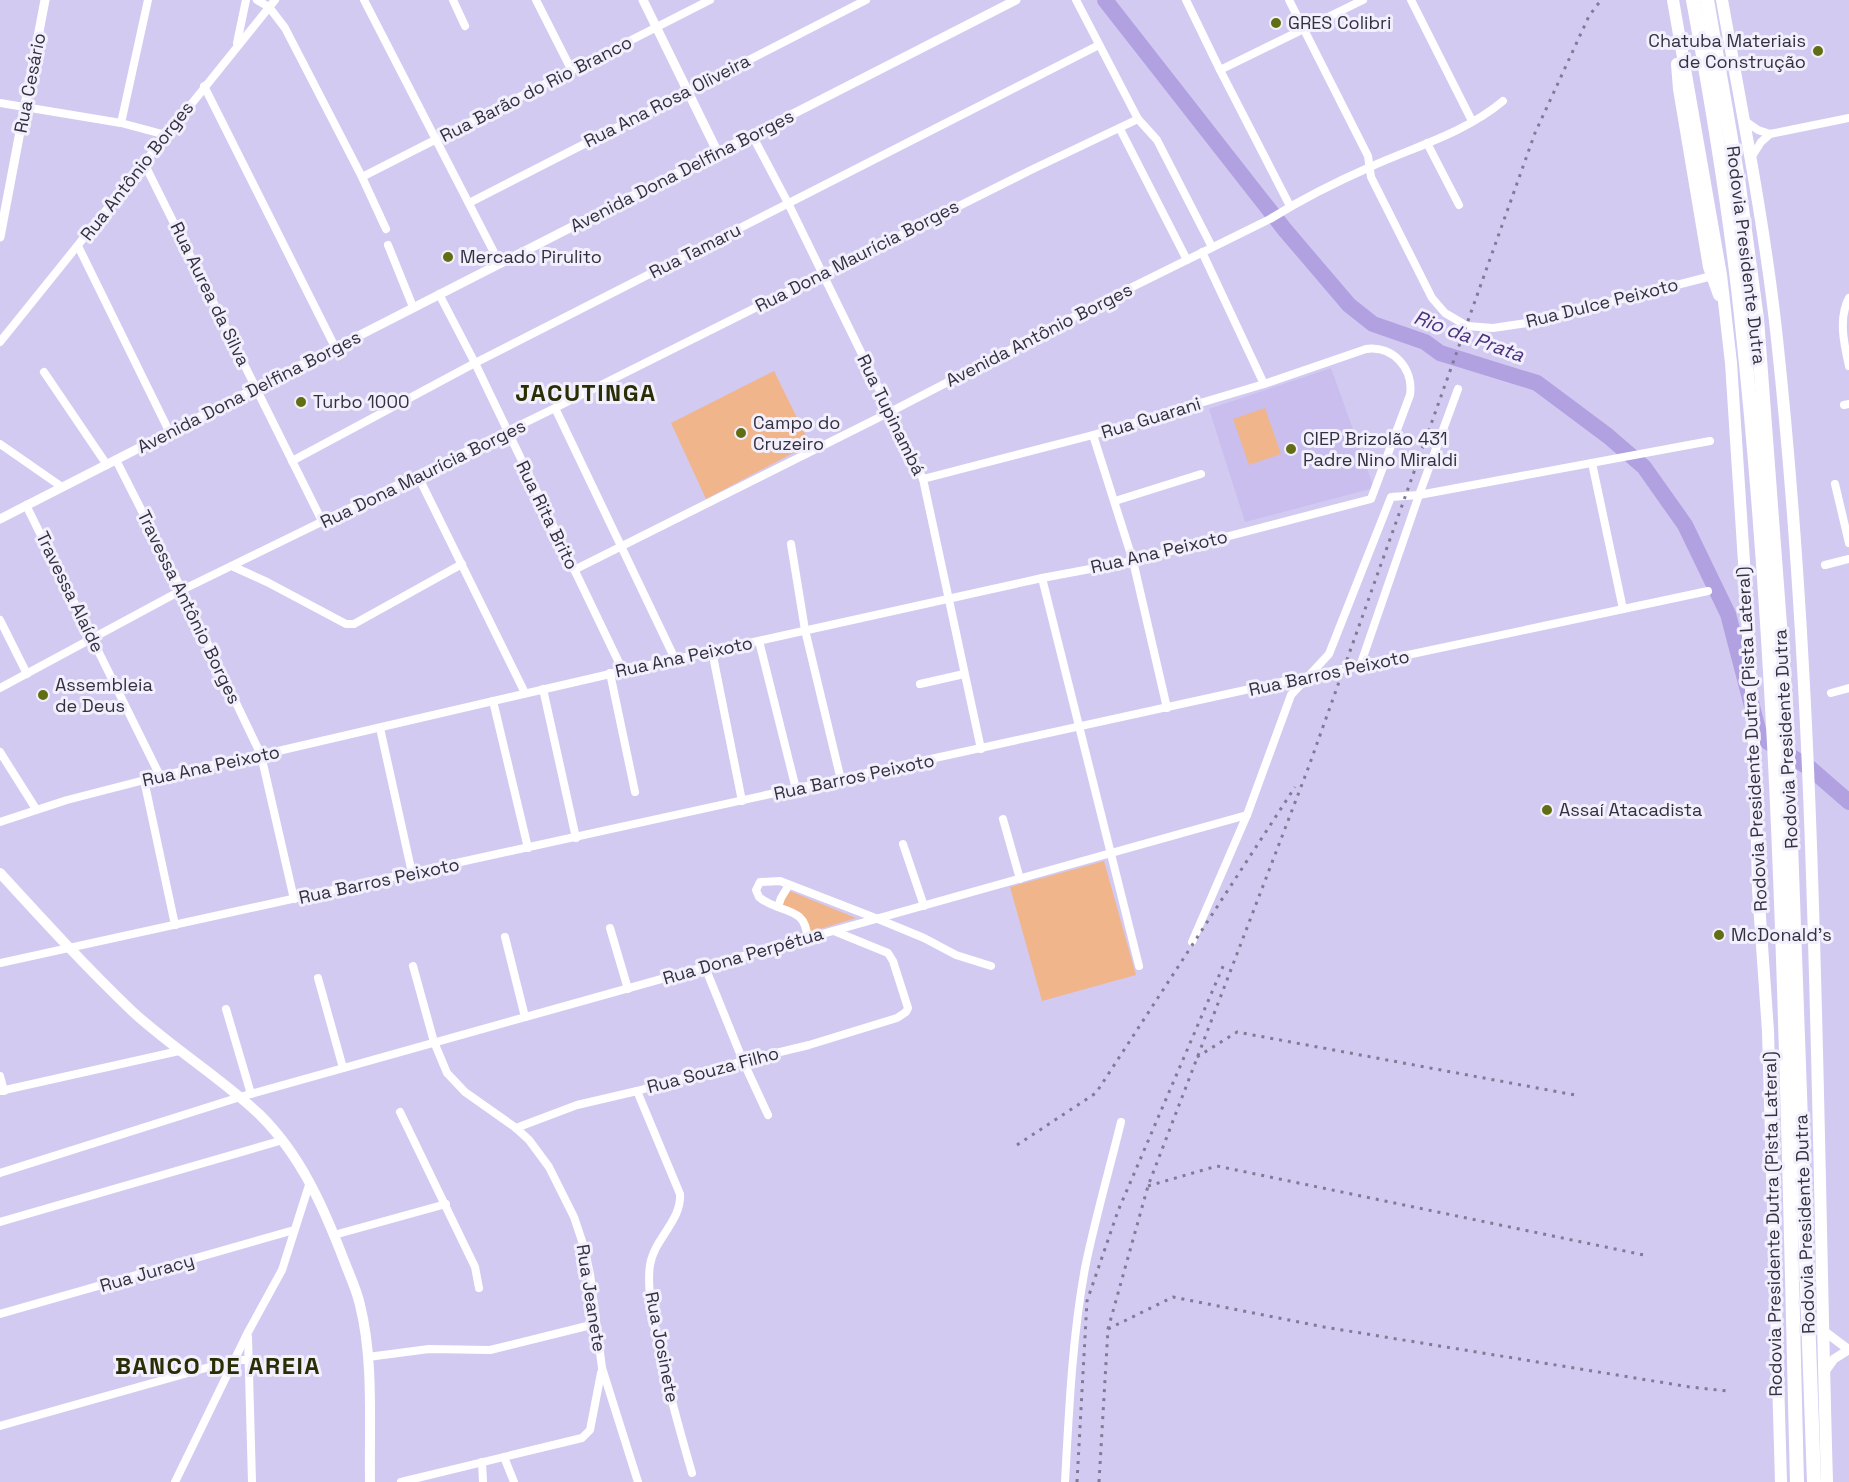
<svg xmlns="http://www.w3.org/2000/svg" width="1849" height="1482" viewBox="0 0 1849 1482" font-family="'Space Grotesk',sans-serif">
  <rect width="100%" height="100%" fill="#d3caf2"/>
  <!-- built -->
  <polygon fill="#c9beed" points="1331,368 1374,488 1245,522 1209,409"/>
  <!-- green -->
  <g fill="#f1b58b">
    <polygon points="774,371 810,444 706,499 671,423"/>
    <polygon points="1265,408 1281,454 1249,465 1233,419"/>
    <polygon points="1104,861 1136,975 1042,1001 1010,887"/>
    <path d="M790,891L856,918L810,932C809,914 792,915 782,904L788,892Z"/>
  </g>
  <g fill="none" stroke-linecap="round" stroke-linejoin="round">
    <!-- river -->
    <polyline stroke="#b2a1e1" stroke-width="16" points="1105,0 1285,230 1349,305 1373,324 1425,342 1440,353 1537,383 1608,436 1644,467 1685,525 1728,614 1760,737 1811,769 1849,802"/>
    <!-- minor -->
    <g stroke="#fff" stroke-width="8">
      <polyline points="257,0 269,7 285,28 362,177 386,229"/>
      <polyline points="364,0 500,264"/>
      <polyline points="453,0 465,26"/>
      <polyline points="536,0 572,71"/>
      <polyline points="1076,0 1138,119 1157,140 1212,247"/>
      <polyline points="1186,0 1220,70 1290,206"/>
      <polyline points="1289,0 1368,156 1371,177 1432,298 1445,313 1467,326 1493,328 1527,323 1712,276"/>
      <polyline points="1411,0 1472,121"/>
      <polyline points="237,43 246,0"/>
      <polyline points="1220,70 1363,0"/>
      <polyline points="204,86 336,349"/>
      <polyline points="0,103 121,123 166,135"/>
      <polyline points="1745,121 1758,130 1770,134 1849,118"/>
      <polyline points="121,123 148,0"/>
      <polyline points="1120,129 1187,260"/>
      <polyline points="752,135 788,203 923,479 981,749"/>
      <polyline points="1427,143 1459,205"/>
      <polyline points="1751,158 1761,142 1770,134"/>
      <polyline points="144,163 323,523"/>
      <polyline points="362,177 710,0"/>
      <polyline points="469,203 866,0"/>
      <polyline points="388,245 413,307"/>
      <polyline points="78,246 169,431"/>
      <polyline points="1202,252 1264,384"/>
      <polyline points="439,294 475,363 623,671"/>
      <path d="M1849,298C1838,318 1844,344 1849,366"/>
      <polyline points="0,342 275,0"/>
      <polyline points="44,372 107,465"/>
      <polyline points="1844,405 1849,404"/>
      <polyline points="555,408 675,659"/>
      <polyline points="1093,435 1133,561 1167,708"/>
      <polyline points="0,444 62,487"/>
      <polyline points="116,460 182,590 261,755 294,899"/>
      <polyline points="292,461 475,363 1099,45"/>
      <polyline points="1592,463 1623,609"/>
      <polyline points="418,476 525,693"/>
      <polyline points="1835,484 1849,543"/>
      <polyline points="1115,501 1201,474"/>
      <polyline points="26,505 160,776"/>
      <polyline points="791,544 805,630 841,780"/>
      <polyline points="1825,565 1849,559"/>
      <polyline points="234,567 267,582 346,624 354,624 462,564"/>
      <path d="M574,570L890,412L1114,296L1270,219C1302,199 1336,182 1370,167C1414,147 1465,133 1503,101"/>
      <polyline points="1042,578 1139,966"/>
      <polyline points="0,620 27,674"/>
      <polyline points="759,641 796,789"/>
      <polyline points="712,651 742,801"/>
      <polyline points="1360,666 1419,495 1458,389"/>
      <polyline points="610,673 635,792"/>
      <polyline points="920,684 964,674"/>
      <polyline points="0,688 182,590 555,408 1033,169 1138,119"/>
      <polyline points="543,689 576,838"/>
      <polyline points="1831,693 1849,688"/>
      <polyline points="493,701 528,848"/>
      <polyline points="380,728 412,873"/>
      <polyline points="0,752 36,809"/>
      <polyline points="144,780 175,925"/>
      <polyline points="1003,819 1020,879"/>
      <path d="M0,822L67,800L160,776L261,755L623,671L1042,578L1133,561L1371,499L1410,395C1414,369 1393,345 1366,349L1264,384L1093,435L923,479"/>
      <polyline points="903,844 924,906"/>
      <polyline points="778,907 781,898 789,885"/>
      <polyline points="610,928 628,989"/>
      <polyline points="505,937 525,1017"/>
      <path d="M807,938C807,905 778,914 759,897L756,890L760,882L780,881L878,919L924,938L956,955L991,966"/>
      <polyline points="1192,942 1247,815 1291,695 1329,654 1391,497 1419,495 1710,441"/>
      <polyline points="0,963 1309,676 1708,591"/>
      <polyline points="413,966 434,1042 447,1073 465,1092 516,1128 529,1140 549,1167 574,1217 584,1247 590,1274 602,1368 638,1482"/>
      <polyline points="705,967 743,1061 768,1115"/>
      <polyline points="318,978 343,1068"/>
      <polyline points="226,1009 251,1094"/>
      <polyline points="0,1076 4,1091"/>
      <polyline points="0,1091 179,1051"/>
      <path d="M637,1091L680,1194C682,1220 654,1239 650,1265C647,1286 652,1308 655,1329C665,1378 678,1425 692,1473"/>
      <polyline points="400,1112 475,1267 479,1288"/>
      <polyline points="516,1128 577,1105 637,1091 743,1061 809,1045 897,1018 906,1012 908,1008 893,961 888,953 834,931"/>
      <polyline points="0,1173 240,1097 1247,815"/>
      <polyline points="0,1222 283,1140"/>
      <polyline points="334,1235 446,1204"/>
      <polyline points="0,1314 294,1230"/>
      <polyline points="248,1337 252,1482"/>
      <polyline points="368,1357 429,1349 490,1350 595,1324"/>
      <polyline points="0,1426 234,1360 248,1360"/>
      <polyline points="504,1457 514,1482"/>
      <polyline points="482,1462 483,1482"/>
      <polyline points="175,1482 247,1334 282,1270 310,1182"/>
      <polyline points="401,1482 582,1438 590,1430 601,1373"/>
      <path d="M1065,1482C1069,1411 1072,1339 1085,1268C1095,1219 1109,1171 1121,1122"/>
    </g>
    <!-- tertiary -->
    <g stroke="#fff" stroke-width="9">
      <polyline points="643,0 718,153"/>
      <polyline points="0,237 45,0"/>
      <polyline points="0,519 1016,0"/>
      <polyline points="1824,1331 1849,1350"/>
      <polyline points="1824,1373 1834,1359 1848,1350"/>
    </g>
    <!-- secondary -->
    <path stroke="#fff" stroke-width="10" d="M0,873C43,920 86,967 132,1011C172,1048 220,1077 259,1114C301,1155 324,1208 345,1263C350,1276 357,1291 360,1305C374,1361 369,1425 370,1482"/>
    <!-- trunk -->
    <g stroke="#fff" stroke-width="12">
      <polyline points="1673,0 1721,275 1731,363 1744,562 1755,761 1758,889 1768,1031 1781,1482"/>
      <path d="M1722,0C1742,112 1765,226 1777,339C1818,719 1816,1101 1827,1482"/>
      <polyline points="1677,64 1679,89 1709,267 1719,295"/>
    </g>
    <!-- motorway -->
    <g stroke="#fff" stroke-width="14">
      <path d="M1693,0C1713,108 1731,216 1742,325C1783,709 1787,1097 1797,1482"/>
      <polyline points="1707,0 1738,179 1757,319 1786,705 1814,1482"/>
    </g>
    <!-- rail -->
    <g stroke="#817b96" stroke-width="3" stroke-dasharray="3 6" stroke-linecap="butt">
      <polyline points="1197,1057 1237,1032 1575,1095"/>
      <polyline points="1017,1145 1096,1093 1295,787"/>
      <polyline points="1148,1186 1217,1166 1644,1255"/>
      <polyline points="1108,1329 1173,1297 1324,1327 1690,1387 1727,1391"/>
      <polyline points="1077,1482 1087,1301 1118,1211 1224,964"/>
      <polyline points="1099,1482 1108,1329 1148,1186 1309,766 1535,133 1589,16 1601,0"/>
    </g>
  </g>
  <!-- markers -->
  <g fill="#636d14" stroke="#f2f0fc" stroke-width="2">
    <circle cx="1276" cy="23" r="6"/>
    <circle cx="1818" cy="51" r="6"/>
    <circle cx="448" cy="257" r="6"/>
    <circle cx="301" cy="402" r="6"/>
    <circle cx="741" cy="433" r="6"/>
    <circle cx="1291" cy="449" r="6"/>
    <circle cx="43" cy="695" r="6"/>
    <circle cx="1547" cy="810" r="6"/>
    <circle cx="1719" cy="935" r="6"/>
  </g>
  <g text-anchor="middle" stroke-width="6" stroke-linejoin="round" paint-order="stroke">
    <!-- poi labels -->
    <g font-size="18" fill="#343040" stroke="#f2f0fc" text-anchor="start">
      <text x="1288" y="29">GRES Colibri</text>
      <text x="1806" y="47" text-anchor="end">Chatuba Materiais<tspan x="1806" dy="21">de Construção</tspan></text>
      <text x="460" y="263">Mercado Pirulito</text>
      <text x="313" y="408">Turbo 1000</text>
      <text x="753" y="429">Campo do<tspan x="753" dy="21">Cruzeiro</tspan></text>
      <text x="1303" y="445">CIEP Brizolão 431<tspan x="1303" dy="21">Padre Nino Miraldi</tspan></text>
      <text x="55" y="691">Assembleia<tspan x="55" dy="21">de Deus</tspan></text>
      <text x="1559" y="816">Assaí Atacadista</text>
      <text x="1731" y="941">McDonald's</text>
    </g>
    <!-- street labels -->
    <g font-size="18" fill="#343040" stroke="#f2f0fc">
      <text transform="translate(30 83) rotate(-79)" y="6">Rua Cesário</text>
      <text transform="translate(536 89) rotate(-27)" y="6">Rua Barão do Rio Branco</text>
      <text transform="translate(667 101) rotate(-27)" y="6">Rua Ana Rosa Oliveira</text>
      <text transform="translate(137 171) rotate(-52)" y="6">Rua Antônio Borges</text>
      <text transform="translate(682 171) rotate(-27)" y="6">Avenida Dona Delfina Borges</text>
      <text transform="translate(695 251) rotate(-27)" y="6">Rua Tamaru</text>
      <text transform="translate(1746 255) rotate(83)" y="6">Rodovia Presidente Dutra</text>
      <text transform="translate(857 256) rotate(-27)" y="6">Rua Dona Maurícia Borges</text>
      <text transform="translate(210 294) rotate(64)" y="6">Rua Aurea da Silva</text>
      <text transform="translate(1602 303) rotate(-14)" y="6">Rua Dulce Peixoto</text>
      <text transform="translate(1039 335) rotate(-27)" y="6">Avenida Antônio Borges</text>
      <text transform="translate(249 392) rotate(-27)" y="6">Avenida Dona Delfina Borges</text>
      <text transform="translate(891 415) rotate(64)" y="6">Rua Tupinambá</text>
      <text transform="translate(1151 418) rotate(-17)" y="6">Rua Guarani</text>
      <text transform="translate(423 474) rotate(-26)" y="6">Rua Dona Maurícia Borges</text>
      <text transform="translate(547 515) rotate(64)" y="6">Rua Rita Brito</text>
      <text transform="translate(1159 552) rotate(-13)" y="6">Rua Ana Peixoto</text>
      <text transform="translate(70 592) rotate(64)" y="6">Travessa Alaíde</text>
      <text transform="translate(189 607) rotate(64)" y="6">Travessa Antônio Borges</text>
      <text transform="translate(684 657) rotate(-12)" y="6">Rua Ana Peixoto</text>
      <text transform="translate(1329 673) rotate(-12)" y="6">Rua Barros Peixoto</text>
      <text transform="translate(1752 739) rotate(-93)" y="6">Rodovia Presidente Dutra (Pista Lateral)</text>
      <text transform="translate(1786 739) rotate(-93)" y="6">Rodovia Presidente Dutra</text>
      <text transform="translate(211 766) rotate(-12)" y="6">Rua Ana Peixoto</text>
      <text transform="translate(854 777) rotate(-12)" y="6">Rua Barros Peixoto</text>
      <text transform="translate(379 881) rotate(-12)" y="6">Rua Barros Peixoto</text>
      <text transform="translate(743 956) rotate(-16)" y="6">Rua Dona Perpétua</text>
      <text transform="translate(713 1070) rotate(-15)" y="6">Rua Souza Filho</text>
      <text transform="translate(1773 1224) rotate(-91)" y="6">Rodovia Presidente Dutra (Pista Lateral)</text>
      <text transform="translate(1805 1224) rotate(-92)" y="6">Rodovia Presidente Dutra</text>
      <text transform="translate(147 1273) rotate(-16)" y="6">Rua Juracy</text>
      <text transform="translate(591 1298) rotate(81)" y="6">Rua Jeanete</text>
      <text transform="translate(662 1347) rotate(79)" y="6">Rua Josinete</text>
    </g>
    <!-- water labels -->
    <g font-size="20" font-style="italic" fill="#4c327e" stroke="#f2f0fc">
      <text transform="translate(1469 336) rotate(20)" y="7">Rio da Prata</text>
    </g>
    <!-- district labels -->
    <g font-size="24" font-weight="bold" letter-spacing="1.5" fill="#2a2e05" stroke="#f2f0fc">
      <text x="586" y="401">JACUTINGA</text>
      <text x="218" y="1374">BANCO DE AREIA</text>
    </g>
  </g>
</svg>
